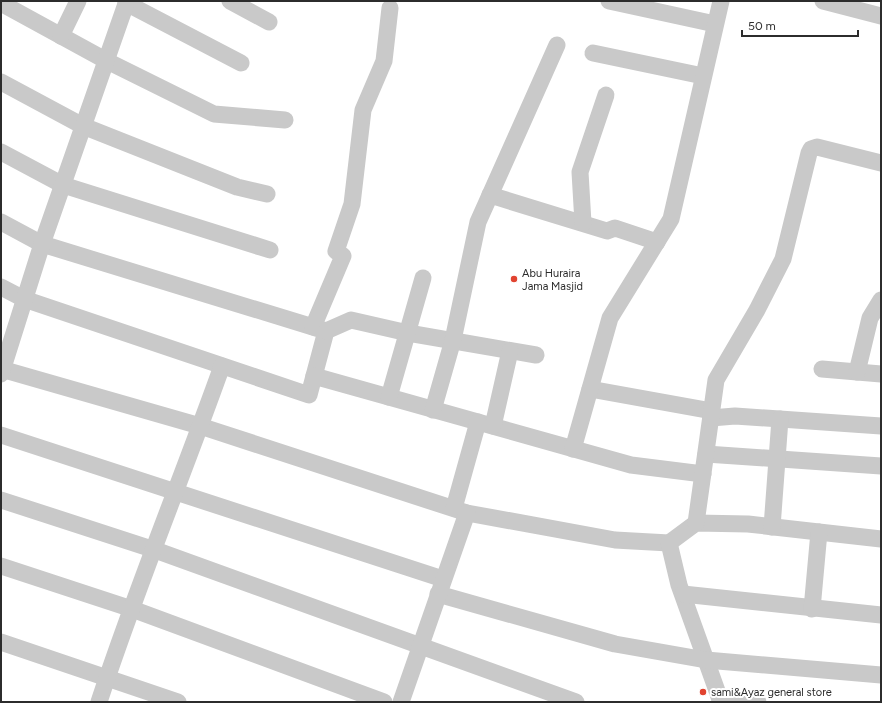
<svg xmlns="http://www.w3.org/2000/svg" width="882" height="703" viewBox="0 0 882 703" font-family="Figtree,sans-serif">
  <rect width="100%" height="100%" fill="#fff"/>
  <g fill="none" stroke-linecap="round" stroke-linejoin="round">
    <!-- minor -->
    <g stroke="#c9c9c9" stroke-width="17">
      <polyline points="230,1 269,22"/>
      <polyline points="609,1 715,24"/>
      <polyline points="823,1 881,16"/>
      <polyline points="1,3 107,61 214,114 285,120"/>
      <polyline points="126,3 241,63"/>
      <polyline points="61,36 78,1"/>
      <polyline points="593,53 703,76"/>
      <polyline points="1,82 83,126 237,187 267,194"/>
      <polyline points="1,152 63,185 270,250"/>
      <polyline points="490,195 607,231 615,228 657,242"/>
      <polyline points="1,222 42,244 326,331 314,376"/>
      <polyline points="583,223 580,172 606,95"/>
      <polyline points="1,287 24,299 309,395 314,376 631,465 703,474"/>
      <polyline points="313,327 343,256 336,251 352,204 363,110 384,61 390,8"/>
      <polyline points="326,331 351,320 408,333 536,355"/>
      <polyline points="1,369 200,426 467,513 615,540 669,543 696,523 748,524 881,539"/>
      <polyline points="822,369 881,374"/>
      <polyline points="857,372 870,318 881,300"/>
      <polyline points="1,374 42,244 127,1"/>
      <polyline points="590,389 712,411"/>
      <polyline points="389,397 423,278"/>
      <polyline points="433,410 453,340 478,222 557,45"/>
      <polyline points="711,418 735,416 881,426"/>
      <polyline points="493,426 510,351"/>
      <polyline points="1,435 443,579"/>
      <polyline points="573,449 610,318 671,219 721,1"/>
      <polyline points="706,454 881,466"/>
      <polyline points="1,500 155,550 576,702"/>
      <polyline points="454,508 478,422"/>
      <polyline points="696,523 716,380 757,310 783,259 809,153 811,149 817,147 881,163"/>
      <polyline points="772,527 780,419"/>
      <polyline points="669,543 679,585 721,702"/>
      <polyline points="1,566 132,609 384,702"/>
      <polyline points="438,594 615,644 706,660 881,675"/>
      <polyline points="683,594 881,615"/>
      <polyline points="812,609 819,532"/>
      <polyline points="1,642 178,702"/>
      <polyline points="719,697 758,702"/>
      <path d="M99,702C136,589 182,478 222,366"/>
      <polyline points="401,702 467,513"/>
    </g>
  </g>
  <!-- markers -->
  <g fill="#e14330" stroke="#fff" stroke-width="1.5">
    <circle cx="514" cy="279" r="4"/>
    <circle cx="703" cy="692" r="4"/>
  </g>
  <g text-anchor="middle" stroke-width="4" stroke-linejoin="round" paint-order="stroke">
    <!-- poi labels -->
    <g font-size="11" fill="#2c2c2c" stroke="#fff" text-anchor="start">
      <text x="522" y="277">Abu Huraira<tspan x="522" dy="13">Jama Masjid</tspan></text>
      <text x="711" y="696">sami&amp;Ayaz general store</text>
    </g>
  </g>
  <!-- border -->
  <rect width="882" height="703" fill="none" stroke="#2c2c2c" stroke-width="4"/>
  <!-- scale -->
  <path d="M742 30v6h116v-6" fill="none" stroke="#2c2c2c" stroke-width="2"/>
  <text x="748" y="30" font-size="12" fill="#2c2c2c" stroke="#ffffff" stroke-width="3" paint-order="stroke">50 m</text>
</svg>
